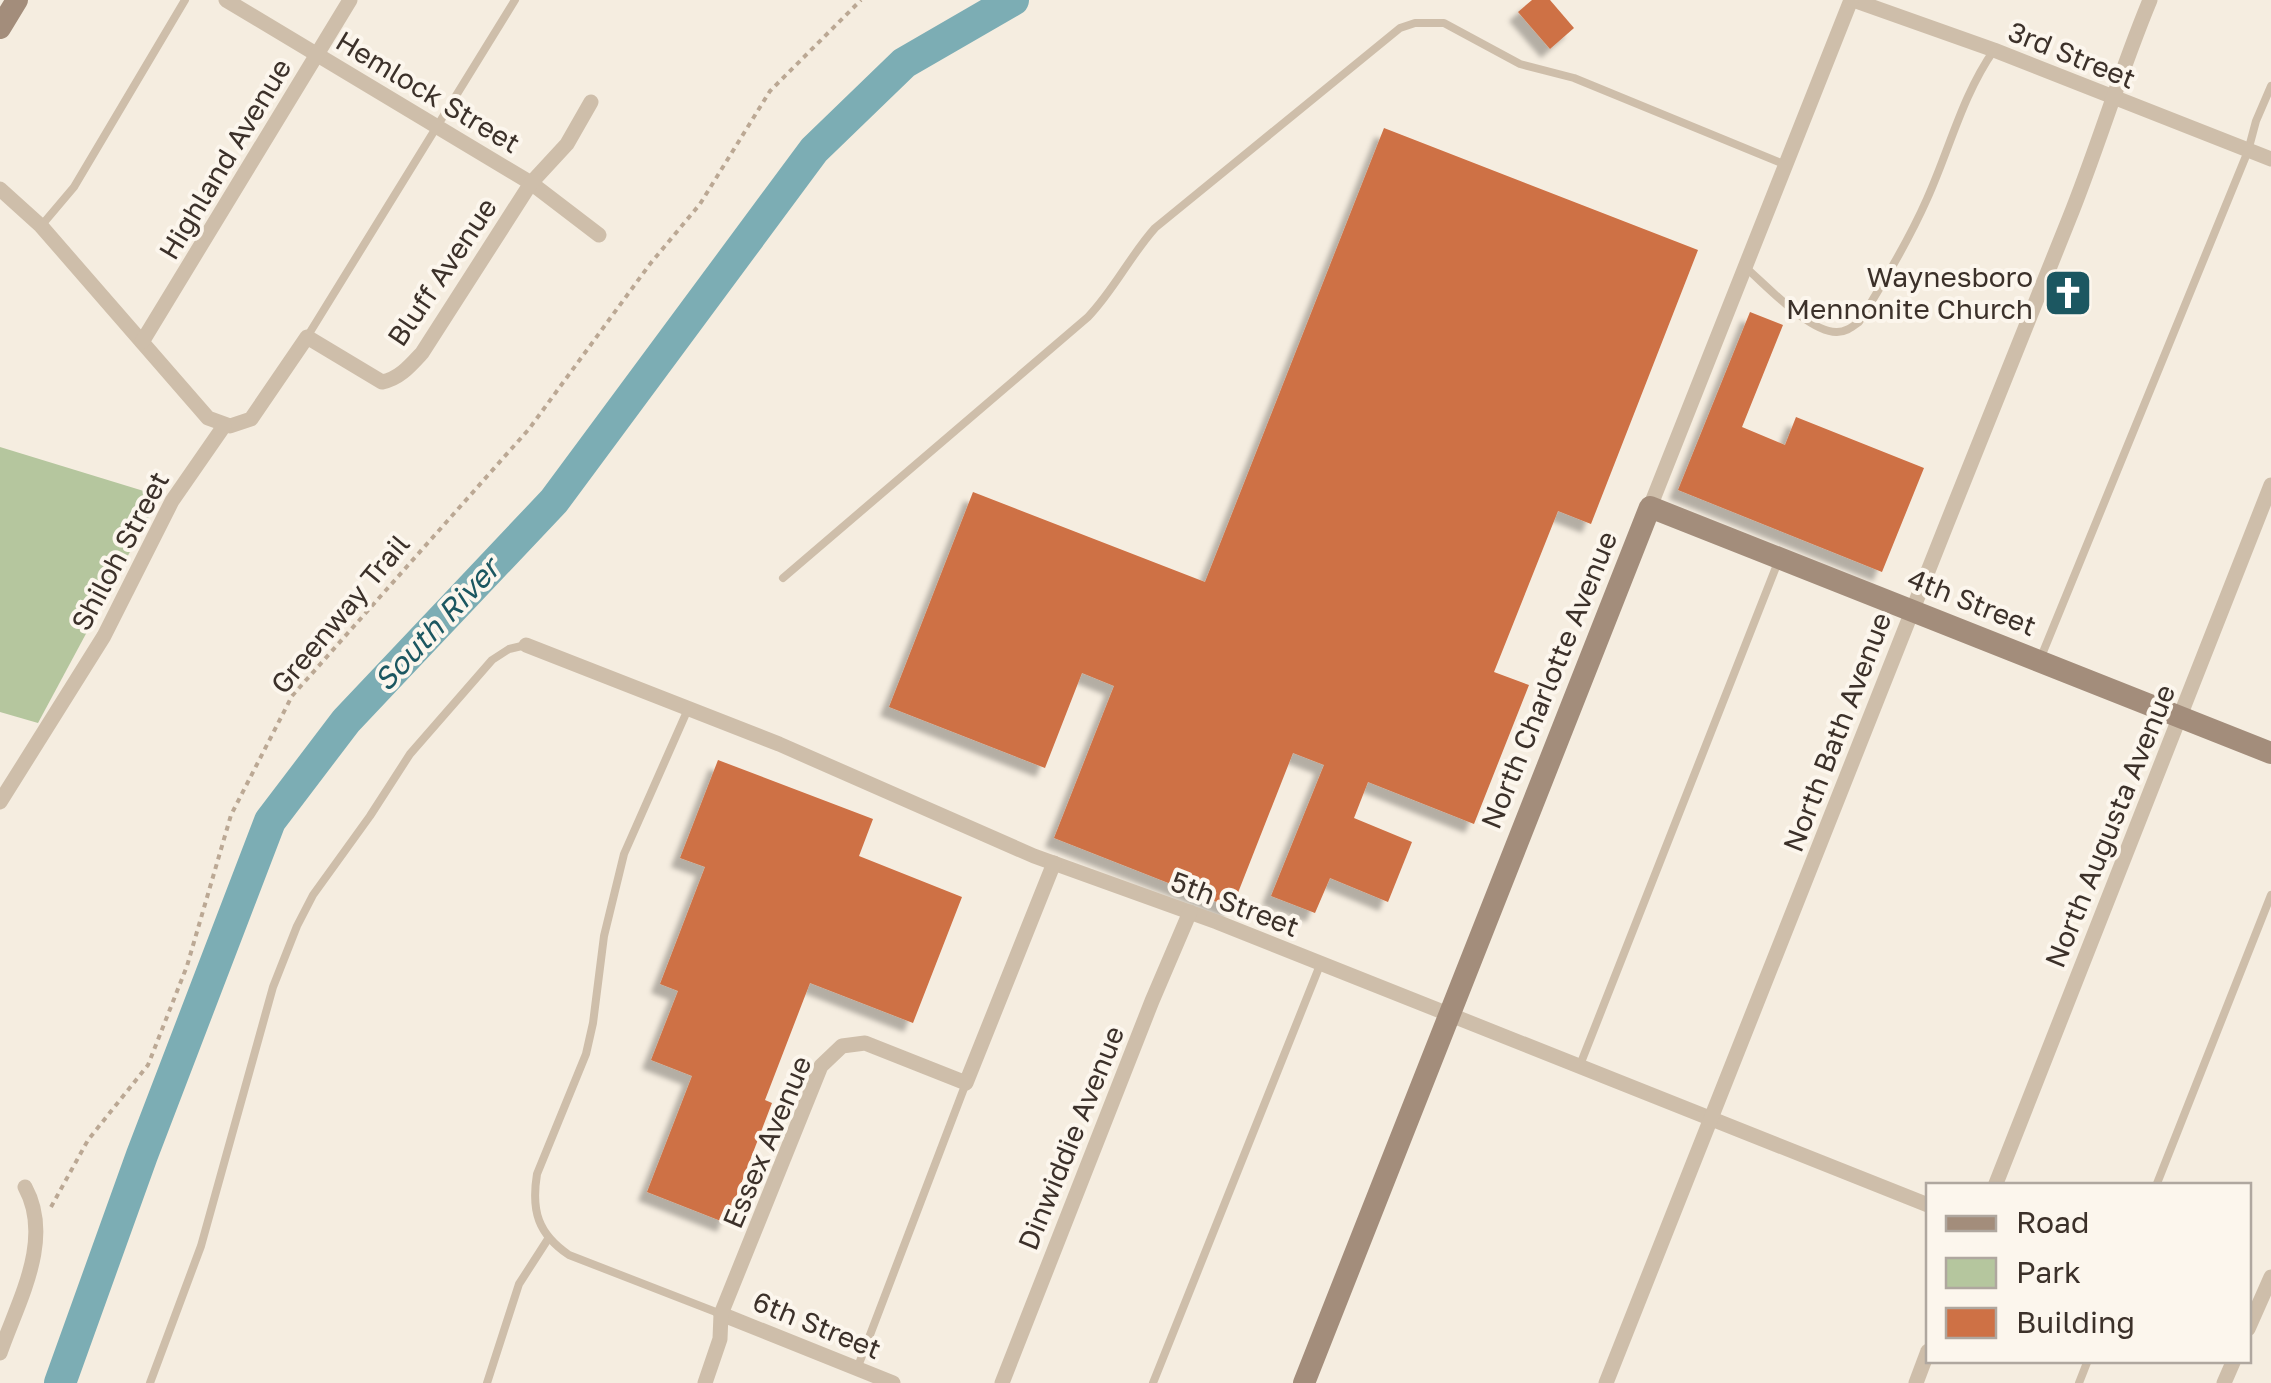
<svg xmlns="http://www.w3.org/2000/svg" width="2271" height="1383" viewBox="0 0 2271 1383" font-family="'Golos Text',sans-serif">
  <defs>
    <filter id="shadow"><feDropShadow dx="-9" dy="9" stdDeviation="2.5" flood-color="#0004"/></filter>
  </defs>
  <rect width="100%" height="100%" fill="#f5ede0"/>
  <!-- green -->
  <polygon fill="#b5c69e" points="0,447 160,496 38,723 0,712"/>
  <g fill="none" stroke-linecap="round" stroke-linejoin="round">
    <!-- river -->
    <polyline stroke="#7cadb4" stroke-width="32" points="60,1383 142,1155 270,821 346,721 554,501 814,150 904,63 1013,0"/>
  </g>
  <!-- building -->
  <g fill="#ce7145" filter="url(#shadow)">
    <polygon points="1532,0 1550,0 1574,28 1550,49 1518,12"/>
    <polygon points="1384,128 1698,250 1591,524 1558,511 1494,672 1529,685 1474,824 1368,782 1354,818 1412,842 1388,902 1330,878 1315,913 1271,896 1324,765 1293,753 1232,908 1054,838 1114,686 1082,673 1045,768 889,707 973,492 1205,582"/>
    <polygon points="1750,312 1783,325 1742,427 1785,445 1796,417 1924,468 1882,572 1678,490"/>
    <polygon points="718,760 873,819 859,856 962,897 913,1023 810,983 765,1100 772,1103 726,1223 647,1192 692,1076 651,1060 678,991 660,984 705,867 680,858"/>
  </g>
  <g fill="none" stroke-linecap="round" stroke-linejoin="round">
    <!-- path -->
    <polyline stroke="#bba894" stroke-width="4" stroke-dasharray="5 5" stroke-linecap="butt" points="51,1207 88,1140 148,1065 187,966 231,815 292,696 529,429 650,264 700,204 770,91 861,0"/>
    <!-- lane -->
    <g stroke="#cebeaa" stroke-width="8">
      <polyline points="41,226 74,187 185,0"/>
      <path d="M1745,267C1766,285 1810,333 1837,332C1846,332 1852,327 1859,322C1884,282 1908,242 1927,199C1950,148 1962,96 1994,50"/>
      <polyline points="307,337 515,0"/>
      <path d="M783,578L1088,317C1114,290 1130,256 1155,228L1400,28L1415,23H1444L1520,64L1574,78L1786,165"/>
      <polyline points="2041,657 2248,151 2256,121 2271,86"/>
      <path d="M688,709L624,854L604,936L593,1023L586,1054L537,1174C531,1211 538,1234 569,1255L721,1314"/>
      <polyline points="1580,1065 1778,562"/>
      <polyline points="2156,1186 2271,895"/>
      <polyline points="857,1369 966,1083"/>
      <polyline points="150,1383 201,1246 273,987 297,926 313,895 370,816 410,754 492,660 509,649 526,645"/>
      <polyline points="487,1383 519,1284 548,1239"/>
      <polyline points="1153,1383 1320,965"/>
      <polyline points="2079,1383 2088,1360"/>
    </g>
    <!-- street -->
    <g stroke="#cebeaa" stroke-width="15">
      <polyline points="226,0 531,183 599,235"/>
      <polyline points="1853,0 1994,50 2271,159"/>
      <path d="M0,189L41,226L208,418L230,426L251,419L307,337L382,382C399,379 410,366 422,353L531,183L567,144L591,102"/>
      <polyline points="142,342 350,0"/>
      <polyline points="1650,507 1851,0"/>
      <polyline points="526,645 779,744 1034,856 1217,922 1928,1205"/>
      <polyline points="0,802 104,636 172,501 224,426"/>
      <polyline points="1995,1186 2271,485"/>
      <polyline points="721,1314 893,1383"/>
      <polyline points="2248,1329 2271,1277"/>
      <path d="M0,1353C18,1301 54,1240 25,1187"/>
      <polyline points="705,1383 720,1339 721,1314 821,1066 842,1046 865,1043 966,1083 1054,863"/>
      <polyline points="1002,1383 1152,1001 1190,912"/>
      <path d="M1606,1383C1762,996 1912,606 2069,219C2098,147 2120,72 2150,0"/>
      <polyline points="1916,1383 1928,1351"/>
      <polyline points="2224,1383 2234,1360"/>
    </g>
    <!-- secondary -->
    <g stroke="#a38d7b" stroke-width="22">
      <polyline points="0,28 17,0"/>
      <polyline points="1304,1383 1650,507 2271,753"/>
    </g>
  </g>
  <!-- icons -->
  <defs>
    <g id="church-square" transform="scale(2.5)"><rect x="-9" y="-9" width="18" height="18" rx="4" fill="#1c5761" stroke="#fcf6ed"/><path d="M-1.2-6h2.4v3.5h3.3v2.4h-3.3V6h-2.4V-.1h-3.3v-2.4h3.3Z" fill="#fff"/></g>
  </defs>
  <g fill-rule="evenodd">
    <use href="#church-square" x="2068" y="293"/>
  </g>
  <g text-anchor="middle" stroke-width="8" stroke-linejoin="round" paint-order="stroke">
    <!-- street labels -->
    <g font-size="28" fill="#3c312a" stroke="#fcf6ed">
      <text transform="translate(2072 55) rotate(22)" y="10">3rd Street</text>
      <text transform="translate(428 92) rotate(31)" y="10">Hemlock Street</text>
      <text transform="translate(225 159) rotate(-59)" y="10">Highland Avenue</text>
      <text transform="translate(442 272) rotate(-56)" y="10">Bluff Avenue</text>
      <text transform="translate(120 551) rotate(-62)" y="10">Shiloh Street</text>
      <text transform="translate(1972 602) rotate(22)" y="10">4th Street</text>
      <text transform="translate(340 614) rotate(-50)" y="10">Greenway Trail</text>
      <text transform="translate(1549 680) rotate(-68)" y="10">North Charlotte Avenue</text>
      <text transform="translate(1837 732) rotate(-69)" y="10">North Bath Avenue</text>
      <text transform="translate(2110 826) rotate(-68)" y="10">North Augusta Avenue</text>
      <text transform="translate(1235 904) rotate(21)" y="10">5th Street</text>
      <text transform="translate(1071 1138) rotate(-68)" y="10">Dinwiddie Avenue</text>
      <text transform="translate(767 1142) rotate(-67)" y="10">Essex Avenue</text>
      <text transform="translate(817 1325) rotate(22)" y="10">6th Street</text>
    </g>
    <!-- poi labels -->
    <g font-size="28" fill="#3c312a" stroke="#fcf6ed" text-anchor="end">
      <text x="2033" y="287">Waynesboro<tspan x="2033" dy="32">Mennonite Church</tspan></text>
    </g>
    <!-- water labels -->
    <g font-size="30" font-style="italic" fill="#1c5761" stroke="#fcf6ed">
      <text transform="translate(437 625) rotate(-47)" y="10">South River</text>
    </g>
  </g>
  <!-- legend -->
  <rect x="1926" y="1183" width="325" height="180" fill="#fcf6ed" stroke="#afa79f" stroke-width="2.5"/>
  <rect x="1946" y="1216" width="50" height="15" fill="#a38d7b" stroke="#afa79f" stroke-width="2.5"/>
  <text x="2016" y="1233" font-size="30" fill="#3c312a">Road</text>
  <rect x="1946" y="1258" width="50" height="30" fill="#b5c69e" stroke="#afa79f" stroke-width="2.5"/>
  <text x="2016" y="1283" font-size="30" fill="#3c312a">Park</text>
  <rect x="1946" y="1308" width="50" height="30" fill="#ce7145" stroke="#afa79f" stroke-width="2.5"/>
  <text x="2016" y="1333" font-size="30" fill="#3c312a">Building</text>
</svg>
